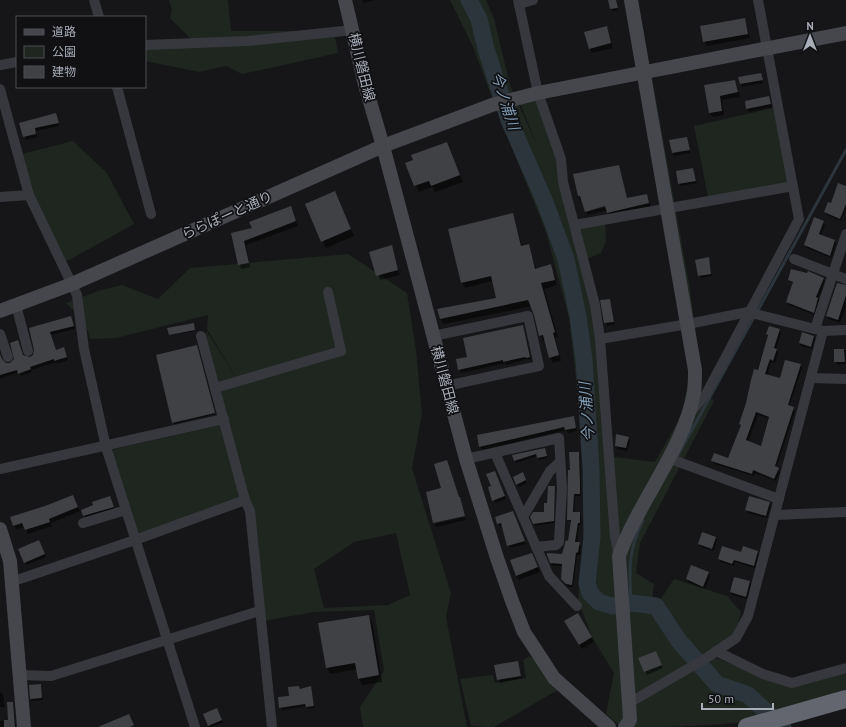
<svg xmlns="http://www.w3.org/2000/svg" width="846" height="727" viewBox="0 0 846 727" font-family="'PT Sans','Noto Sans JP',sans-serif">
  <rect width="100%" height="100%" fill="#161618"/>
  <!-- green -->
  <g fill="#1e261f" fill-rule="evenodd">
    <polygon points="169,0 228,0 231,31 334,31 338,53 242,74 226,66 199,72 145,61 145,45 194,42 170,18 172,10"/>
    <path d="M450,0H486L494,19L510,85L536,143L518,98L538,93L574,225L605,220L606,241L601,253L584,260L601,350L610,458L614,457L655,462L682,414L690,371L624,0H638L690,289L700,365L702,393L714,401L640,543L636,573L654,584L652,601L656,606L674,579L727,596L741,612L735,636L708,653L694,657L702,667L716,658L791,687L846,672V689C814,701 782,713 749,721C708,727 663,727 621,727L606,714L614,673L592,637L578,600L588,483L569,318L546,232L496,108L473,47Z"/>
    <polygon points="773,108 793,186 708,197 694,126"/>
    <polygon points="73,141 107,173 134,224 62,264 18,155"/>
    <path d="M348,254L407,293L416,350L422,414L412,468L451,593L446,617L467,727H363L360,707L384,671L374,610L314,612L263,621L245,500L139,535L111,450L225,424L207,357L206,330L240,384L207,329L208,315L116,338L90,339C88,324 76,313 66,303L101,290L122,285L158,299L190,268ZM396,533L410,595L388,605L324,608L314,569L354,542Z"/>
    <polygon points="530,656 563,687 494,727 471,726 460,679 493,675 495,683 526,678 523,660"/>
  </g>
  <!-- shadow -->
  <g fill="#0007" fill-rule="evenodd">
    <polygon points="362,0 375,0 364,3"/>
    <polygon points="609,0 616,0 618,10 613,12"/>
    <polygon points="744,19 750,38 707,46 704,41"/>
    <polygon points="607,27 613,48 592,53 590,49"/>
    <polygon points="761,74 763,83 742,87 740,77"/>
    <polygon points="735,81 740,97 722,100 724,115 713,117 710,113 705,86"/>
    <polygon points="769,97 772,107 749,112 747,109"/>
    <polygon points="56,114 59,126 36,131 37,137 26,140 21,123"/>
    <polygon points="687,138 690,153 674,156 673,153"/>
    <polygon points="447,143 463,182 435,192 433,187 419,192 407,163"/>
    <polygon points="619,166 627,199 646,195 651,207 610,216 607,210 588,215 586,212 610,206 581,200 579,196"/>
    <polygon points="693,169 697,183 681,186 679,183"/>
    <polygon points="846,187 846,208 841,221 827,215 825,212"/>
    <polygon points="338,199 354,236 326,248 306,204"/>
    <polygon points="292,211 298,226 246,245 250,267 241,269 232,233 253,229"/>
    <polygon points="513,215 522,246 528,245 536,269 550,266 553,271 557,285 544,289 558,337 555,338 561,361 553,363 550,358 545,340 543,341 540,335 532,306 444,324 440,319 438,310 497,299 493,281 465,288 462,282"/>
    <polygon points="823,222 825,225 820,236 835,241 836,244 831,258 807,248 805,245"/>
    <polygon points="391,247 400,275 380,280 371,252"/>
    <polygon points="708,259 712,276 701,278 699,275"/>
    <polygon points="823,278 825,281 818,299 819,302 815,315 789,305 787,302 793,284 789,280"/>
    <polygon points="846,286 846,306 840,323 829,319 827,316"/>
    <polygon points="609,300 615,324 607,326 602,301"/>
    <polygon points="71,317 75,329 51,335 56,351 65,351 68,360 57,364 56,362 31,370 32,372 21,376 18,372 0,379 0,354 2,361 6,364 10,364 16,358 18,341 23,355 30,358 35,353 30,329"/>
    <polygon points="194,325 195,331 170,335"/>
    <polygon points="523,326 531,360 527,359 506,365 505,363 461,373 457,360 468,357"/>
    <path d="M779,330L781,333L776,349L778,353L775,363L771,362L767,376L780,379L786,361L801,365L802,368L789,407L795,411L776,468L780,472L776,481L755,473L754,476L714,464L712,461L728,459L741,427L740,424L768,337L767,334ZM758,415L770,419L761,447L748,442Z"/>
    <polygon points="803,334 813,336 815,339 812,349 801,346 800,343"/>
    <polygon points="197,348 215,414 174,424 157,356"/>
    <polygon points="835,350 846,350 846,364 837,365"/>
    <polygon points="573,417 577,431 568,433 566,430 482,450 480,447 478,436"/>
    <polygon points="628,438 630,440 627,451 617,449 616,446"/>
    <polygon points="546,451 547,458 539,460 538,456 516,463 513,456"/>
    <polygon points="578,453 580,455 581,496 575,496 574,513 580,513 581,516 581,525 579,525 577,543 581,546 580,555 577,555 573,587 568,587 562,579 563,566 553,566 551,563 563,555 569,542 572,523 568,520 571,471"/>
    <polygon points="495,472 506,499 495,503 492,487"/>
    <polygon points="524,476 527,483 519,487 517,484"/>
    <polygon points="555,487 554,523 535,526 534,523 545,513"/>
    <polygon points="73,496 80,511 51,523 52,526 28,534 25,527 16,529 14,525 45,507"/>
    <polygon points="110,497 115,510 86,519 82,510"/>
    <polygon points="769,503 771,506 767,518 748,513 747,510"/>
    <polygon points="514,515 526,544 510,548 503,525 500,527 496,518"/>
    <polygon points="465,517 466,520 436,527 434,524"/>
    <polygon points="716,538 717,540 714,551 701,547 699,544"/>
    <polygon points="40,544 46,557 27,565 25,562"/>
    <polygon points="757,552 759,555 755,568 735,562 734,566 720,562 719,559"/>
    <polygon points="534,559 540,572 519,580 516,575"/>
    <polygon points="692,566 708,573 710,576 705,589 688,582 687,579"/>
    <polygon points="734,578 750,582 751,585 748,599 732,595 731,592"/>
    <polygon points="577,615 594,642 582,649 566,622"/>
    <polygon points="368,616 372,622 382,682 362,685 359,679 357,669 330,674 327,667"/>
    <polygon points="657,655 663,668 647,675 639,659"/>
    <polygon points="518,662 522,678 500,683 496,666"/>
    <polygon points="41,685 43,700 32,701 30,686"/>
    <polygon points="299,687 300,689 311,688 315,708 308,709 307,706 282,710 280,707"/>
    <polygon points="0,692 3,694 5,707 0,707"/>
    <polygon points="13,703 16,727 0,727 0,721 9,721"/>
    <polygon points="219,712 223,723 209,727 204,715"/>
  </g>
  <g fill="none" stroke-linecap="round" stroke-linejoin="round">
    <!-- stream -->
    <g stroke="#2c353c" stroke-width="3">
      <polyline points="757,312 846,150"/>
      <polyline points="678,455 754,317"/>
      <path d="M631,603C629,569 628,551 643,520"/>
    </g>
    <!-- river -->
    <polyline stroke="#2c353c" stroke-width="17" points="469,0 479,19 486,49 509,120 545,202 566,259 578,316 584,360 591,469 592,537 587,583 590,593 599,602 612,606 631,603 656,606 679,641 717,684 748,695 783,727"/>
  </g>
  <!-- building -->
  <g fill="#404145" fill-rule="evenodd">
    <polygon points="608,0 616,0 618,8 610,9"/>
    <polygon points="745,18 748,34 703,42 700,26"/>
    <polygon points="607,26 611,43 589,49 584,32"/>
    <polygon points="761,73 763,80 740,84 738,77"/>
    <polygon points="735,80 738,92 720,96 722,111 709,113 704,85"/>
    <polygon points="769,96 771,104 746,109 745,101"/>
    <polygon points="56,113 59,123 35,128 36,134 23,137 19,123"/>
    <polygon points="687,137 690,150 672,153 669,140"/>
    <polygon points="447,142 460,175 431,186 429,181 414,186 405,163 413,160 411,155"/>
    <polygon points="619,165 627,198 647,194 649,203 607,213 605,206 585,212 580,196 578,196 573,174"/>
    <polygon points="693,168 696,181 678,184 676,171"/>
    <polygon points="838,183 846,186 846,204 840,219 824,212 828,202 831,203"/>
    <polygon points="335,191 351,229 321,242 305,204"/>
    <polygon points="291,206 296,221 244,241 249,263 238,265 231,233 252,228 249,222"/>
    <polygon points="513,213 521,246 529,244 535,269 551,264 555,280 541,283 555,332 553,333 559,355 549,358 543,335 539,336 534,315 528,300 440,319 437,309 496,298 491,276 461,283 448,229"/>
    <polygon points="814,217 824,221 819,234 835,240 830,256 804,245"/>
    <polygon points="392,245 398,270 376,276 369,252"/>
    <polygon points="709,257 711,274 698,276 695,260"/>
    <polygon points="791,269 807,273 808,271 824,278 816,297 818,298 814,313 786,302 793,282 788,280"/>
    <polygon points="837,283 846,285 846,295 838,320 826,316"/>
    <polygon points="610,299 614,322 604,323 600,300"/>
    <polygon points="71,316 74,326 50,332 56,350 64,347 67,357 54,361 54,359 30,367 31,369 18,374 17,370 0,375 0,354 2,359 6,363 10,363 14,359 10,343 18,340 23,355 30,357 33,355 34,350 29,328"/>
    <polygon points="194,323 195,330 169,335 167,328"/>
    <polygon points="523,325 530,357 526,358 525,357 503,362 503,360 458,370 456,359 467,357 463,338"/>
    <path d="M769,326L780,329L774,348L777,349L773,361L770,359L765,374L780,378L785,360L801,364L788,405L794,407L775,466L779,468L774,479L753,470L752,474L711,461L714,453L728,458L741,425L739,424L746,403L751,380L754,369L758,370L768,335L766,334ZM756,412L769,417L761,446L746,440Z"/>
    <polygon points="802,332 814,336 811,347 799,343"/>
    <polygon points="197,345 215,413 172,423 156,355"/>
    <polygon points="834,349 844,349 845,362 834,362"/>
    <polygon points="574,416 576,428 565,430 564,427 479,447 477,435"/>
    <polygon points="616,434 629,437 626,448 615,446"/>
    <polygon points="545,448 547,456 537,458 536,454 514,461 512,455"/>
    <polygon points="569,452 579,452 580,484 580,494 574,494 573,512 580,512 580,523 578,523 575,542 580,542 578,552 576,553 572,585 566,584 561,579 562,564 550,563 547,555 547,553 562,554 566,540 568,541 571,520 567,520 568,470 570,470"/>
    <polygon points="447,460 459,497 460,497 465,516 433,523 426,492 441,488 434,464"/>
    <polygon points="495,471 505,496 492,501 488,487 491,486 486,474"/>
    <polygon points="523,472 526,480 516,485 513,477"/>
    <polygon points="548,486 555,486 554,521 533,524 530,517 533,512 544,512 544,503 547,503"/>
    <polygon points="73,495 78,507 49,519 50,522 25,530 22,523 13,526 10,517 45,506"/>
    <polygon points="110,496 114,507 83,516 81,510 93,505 92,502"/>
    <polygon points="749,496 770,502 766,516 745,510"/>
    <polygon points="513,511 525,541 507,546 501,523 497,524 495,517"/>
    <polygon points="702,532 716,537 712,549 698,544"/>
    <polygon points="39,540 45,554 24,563 18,549"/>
    <polygon points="722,546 741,552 743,546 758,551 754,566 734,560 732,564 718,559"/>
    <polygon points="532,553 538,567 516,576 510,560"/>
    <polygon points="691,565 709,572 703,587 686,579"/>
    <polygon points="734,577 750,581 746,597 730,592"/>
    <polygon points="578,613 592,637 579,645 564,621"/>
    <polygon points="369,615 379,675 358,679 355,663 326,668 318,623"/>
    <polygon points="656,651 662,665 644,672 638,658"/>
    <polygon points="518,661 521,676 497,680 494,665"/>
    <polygon points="41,684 42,698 30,699 29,685"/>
    <polygon points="299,686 300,689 311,686 314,706 306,707 305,704 279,708 278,697 289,696 288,687"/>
    <polygon points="7,702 13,702 15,727 4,727 4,720 8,720"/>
    <polygon points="217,708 222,720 208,726 203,714"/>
    <polygon points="129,714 134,725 130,727 98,727"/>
  </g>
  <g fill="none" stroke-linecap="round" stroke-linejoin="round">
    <!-- street -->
    <g stroke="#37383d" stroke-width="10">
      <polyline points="94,0 99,17"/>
      <polyline points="518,0 538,93 561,159 563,182 595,305 600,339 615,537 619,556"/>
      <polyline points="519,4 533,0"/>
      <polyline points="145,45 248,41 353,30"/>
      <polyline points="0,65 17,62"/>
      <polyline points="117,87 151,214"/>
      <polyline points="0,89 29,195 77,295 84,349 106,447 195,727"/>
      <polyline points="0,197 29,195"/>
      <polyline points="575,225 793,186"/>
      <polyline points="794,259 846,279"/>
      <polyline points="16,305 28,351"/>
      <polyline points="815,329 846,234"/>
      <polyline points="0,334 8,357"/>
      <polyline points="201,336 245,500 250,511 272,727"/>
      <polyline points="433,336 528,316 539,366 446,386"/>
      <polyline points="600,339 688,324 748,312 823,331 846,330"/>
      <polyline points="811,378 846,379"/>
      <polyline points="215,388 341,351 328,292"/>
      <polyline points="690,413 706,394 799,219 758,0"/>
      <polyline points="495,453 549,576 577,606"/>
      <polyline points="668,458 779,499"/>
      <polyline points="466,459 559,438 562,488 559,542 556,545 536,547"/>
      <polyline points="0,469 224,419"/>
      <polyline points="775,515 846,512"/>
      <polyline points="523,517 550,471 560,462"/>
      <polyline points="83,523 126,510"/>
      <polyline points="11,582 135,540 245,500"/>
      <polyline points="716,651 763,674 792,683 846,668"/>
      <polyline points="19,675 51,676 259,611"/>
      <polyline points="629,703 708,657 736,638 748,616 823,331"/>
    </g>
    <!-- secondary -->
    <g stroke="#45474d" stroke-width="14">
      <polyline points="345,0 365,85 383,146 466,459 497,558 512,601 524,632 554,678 609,727"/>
      <polyline points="0,311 72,284 383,146 492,105 538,93 846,33"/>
      <polyline points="0,529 10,561 24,727"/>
      <path d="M625,727L630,720L629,703L619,556C638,502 685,447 694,392C695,385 695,377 695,370L631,0"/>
    </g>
    <!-- highway -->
    <polyline stroke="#63666e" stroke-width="18" points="747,727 846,699"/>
  </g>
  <g text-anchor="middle" stroke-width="3.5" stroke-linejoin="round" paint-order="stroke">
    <!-- street labels -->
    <g font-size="14" fill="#a8adb8" stroke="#111113">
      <text transform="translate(362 67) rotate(76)" y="5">横川磐田線</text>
      <text transform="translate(227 215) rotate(-24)" y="5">ららぽーと通り</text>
      <text transform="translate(445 380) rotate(75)" y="5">横川磐田線</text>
    </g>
    <!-- water labels -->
    <g font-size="15" font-style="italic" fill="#7f9bb3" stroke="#111113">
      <text transform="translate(505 101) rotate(72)" y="5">今ノ浦川</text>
      <text transform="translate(587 412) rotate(-94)" y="5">今ノ浦川</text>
    </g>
  </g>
  <!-- legend -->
  <rect x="16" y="16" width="130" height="72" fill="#111113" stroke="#4d4f55"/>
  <rect x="24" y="29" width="20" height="6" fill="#45474d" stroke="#4d4f55"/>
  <text x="52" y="36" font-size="12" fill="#a8adb8">道路</text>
  <rect x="24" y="46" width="20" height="12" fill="#1e261f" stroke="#4d4f55"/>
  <text x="52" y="56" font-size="12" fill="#a8adb8">公園</text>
  <rect x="24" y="66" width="20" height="12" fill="#404145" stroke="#4d4f55"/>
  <text x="52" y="76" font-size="12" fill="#a8adb8">建物</text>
  <!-- north arrow -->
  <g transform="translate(810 36)" stroke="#111113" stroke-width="3" paint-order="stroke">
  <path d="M0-3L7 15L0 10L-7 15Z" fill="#a8adb8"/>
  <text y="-6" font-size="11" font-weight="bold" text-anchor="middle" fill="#a8adb8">N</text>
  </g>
  <!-- scale -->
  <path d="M702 703v6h71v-6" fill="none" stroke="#a8adb8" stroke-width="2"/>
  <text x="708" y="703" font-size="12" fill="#a8adb8" stroke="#111113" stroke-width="3" paint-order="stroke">50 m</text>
</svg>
